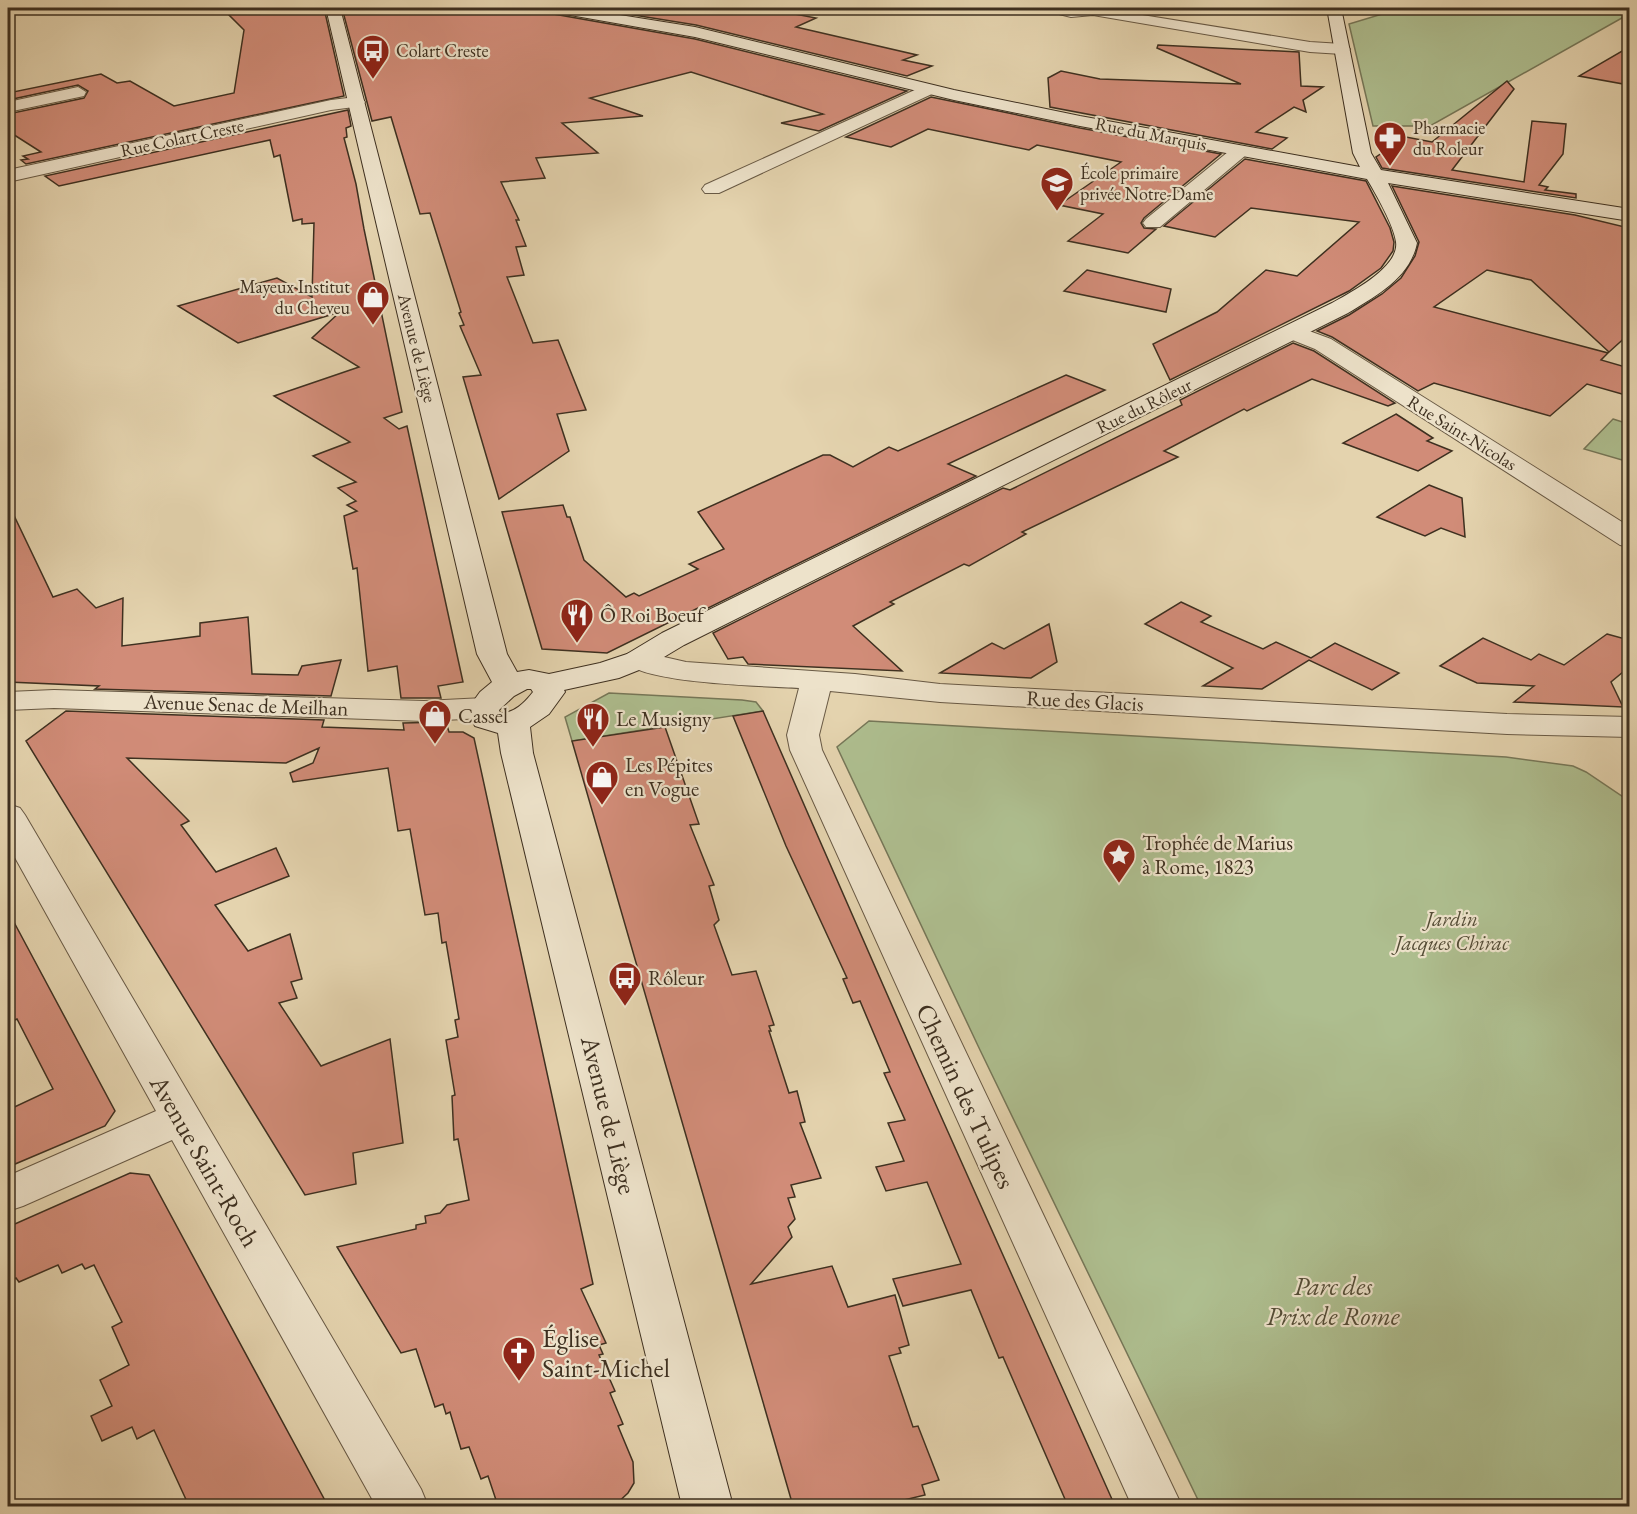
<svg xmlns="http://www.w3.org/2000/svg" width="1637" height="1514" viewBox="0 0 1637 1514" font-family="'EB Garamond',serif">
  <rect width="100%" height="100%" fill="#e4d3ae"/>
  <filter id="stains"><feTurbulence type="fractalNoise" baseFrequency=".00333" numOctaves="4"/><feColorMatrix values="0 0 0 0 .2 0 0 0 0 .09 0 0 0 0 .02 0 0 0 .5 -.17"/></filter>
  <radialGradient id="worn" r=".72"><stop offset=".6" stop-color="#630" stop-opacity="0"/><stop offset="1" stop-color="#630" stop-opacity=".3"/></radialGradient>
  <!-- green -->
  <g fill="#aebe8f" stroke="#767758" stroke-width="1.5">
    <polygon points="1402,8 1629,8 1629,14 1430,126 1373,126 1349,24"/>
    <polygon points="1613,419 1629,424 1629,462 1584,449"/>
    <polygon points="609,693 742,700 756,702 763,711 572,741 565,717"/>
    <polygon points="869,721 1506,757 1573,766 1586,772 1629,801 1629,1506 1201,1506 980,1050 837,747"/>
  </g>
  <!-- building -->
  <g fill="#d18c78" stroke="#3e3020" stroke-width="1.5">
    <polygon points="279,8 324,8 344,96 26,164 21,160 28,159 23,156 41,152 8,131 8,114 84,98 88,91 78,85 8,100 8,93 101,74 117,83 130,81 174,106 234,93 244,30 227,13"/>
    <polygon points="342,8 544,8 548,13 695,39 907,91 819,131 781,123 823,114 691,72 590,98 643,116 562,123 598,153 536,158 545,178 501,182 519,220 516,220 526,246 516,247 524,275 507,277 533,343 558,340 586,410 557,414 569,451 499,499 463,377 481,375 460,326 464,325 459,313 461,312 440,245 430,213 420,214 391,117 372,121"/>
    <polygon points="618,8 763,8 816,18 796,27 917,55 903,60 932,66 907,76 696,25 615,12"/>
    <polygon points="1158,45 1299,52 1301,86 1323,87 1303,100 1306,112 1294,107 1256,132 1287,138 1272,149 1050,107 1048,78 1061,71 1100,79 1241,84 1157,48"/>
    <polygon points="1629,47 1629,85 1579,76"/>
    <polygon points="1507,81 1514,89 1452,170 1524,182 1532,121 1566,124 1563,154 1539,185 1548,187 1545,190 1576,194 1576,198 1382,168 1376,157 1406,137 1432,142"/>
    <polygon points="931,97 1080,128 1221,154 1144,218 1141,223 1144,228 1156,229 1128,253 1068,241 1103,214 1059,205 1121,162 1037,145 1029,150 928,129 891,147 846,137"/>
    <polygon points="348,110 351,126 346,128 347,137 344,138 356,184 364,229 402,412 384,418 399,429 407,426 463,682 438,686 441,698 401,698 397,666 368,671 357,568 353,569 344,516 357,511 347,505 356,501 338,488 356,482 313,456 350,442 274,396 359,367 312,338 340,312 238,343 178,306 277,278 312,297 314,223 302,224 302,219 293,221 280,155 274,157 270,140 59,186 45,176"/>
    <polygon points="1245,159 1366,181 1390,228 1394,242 1393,251 1381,268 1349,291 1170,380 1153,344 1217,312 1266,270 1297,276 1359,222 1251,208 1215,237 1164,226"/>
    <polygon points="1392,186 1575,215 1629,228 1629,334 1609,352 1531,280 1487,270 1434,307 1608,353 1601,360 1629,368 1629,396 1587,384 1550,416 1434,383 1418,391 1332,337 1317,331 1349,315 1382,294 1401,278 1415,256 1419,242"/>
    <polygon points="1087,270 1171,289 1166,312 1064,291"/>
    <polygon points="1293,343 1314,351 1395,403 1388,406 1312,379 1247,411 1244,409 1164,451 1178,457 1022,532 1026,534 969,566 964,564 890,602 894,604 853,626 902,671 748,664 743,657 728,659 713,633 1003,488 1010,490 1182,405 1180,400"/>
    <polygon points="1066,375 1105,390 948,464 976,476 700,612 698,608 607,653 542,649 502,512 563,505 567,517 570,517 584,560 626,597 634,593 639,596 698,569 689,564 724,549 698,512 823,455 830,455 853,467 889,447 898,451"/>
    <polygon points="1396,414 1433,438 1427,441 1452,451 1418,471 1343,443"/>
    <polygon points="1429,485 1462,498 1465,537 1441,528 1425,536 1377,517"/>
    <polygon points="8,503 53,597 77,589 96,608 123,598 122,646 200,636 200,623 248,617 252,674 298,675 302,666 341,660 331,696 95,689 99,686 8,682"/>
    <polygon points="1181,602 1211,616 1201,622 1263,649 1276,642 1311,658 1335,643 1399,673 1372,690 1309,660 1262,689 1203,686 1233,668 1145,624"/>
    <polygon points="1049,624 1057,662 1031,678 940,673 992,643 1004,649"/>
    <polygon points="1607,634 1629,640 1629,667 1611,682 1623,707 1514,702 1534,686 1477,683 1440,666 1483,638 1531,660 1539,654 1564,665"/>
    <polygon points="66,711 324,720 322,727 404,730 403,723 446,722 449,732 463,732 474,738 593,1284 581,1289 606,1343 599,1345 603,1354 599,1355 615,1391 610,1393 623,1424 618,1426 633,1462 634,1483 628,1493 614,1506 498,1506 488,1476 481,1479 469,1447 461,1449 450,1412 446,1414 443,1404 435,1407 416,1349 401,1353 337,1247 416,1229 416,1225 426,1223 425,1216 440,1213 447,1205 469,1200 458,1139 454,1140 452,1096 455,1095 446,1040 458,1037 455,1020 459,1019 446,942 442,943 438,913 425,915 410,829 398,831 388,768 293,782 290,773 313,763 319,748 286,763 127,758 189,821 181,825 216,872 276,848 289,876 215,905 248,951 290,934 302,979 291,982 297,998 279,1003 321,1066 390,1039 403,1143 353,1153 356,1184 305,1195 26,741"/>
    <polygon points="763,711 915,1058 1115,1506 1068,1506 1003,1357 999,1358 971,1290 903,1306 893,1279 961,1264 927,1182 886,1191 876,1167 904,1161 888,1123 905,1120 884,1073 890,1072 860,1001 853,1003 843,979 847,978 786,846 733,716"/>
    <polygon points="665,727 699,824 690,825 714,885 709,886 719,920 714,925 732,975 756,971 774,1025 769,1026 771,1031 769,1031 789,1093 797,1091 805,1122 800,1123 821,1178 791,1185 795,1197 788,1198 795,1219 788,1227 792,1237 751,1284 832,1266 848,1307 895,1295 909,1345 899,1348 901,1353 889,1356 913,1427 918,1426 939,1480 922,1485 925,1495 879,1506 793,1506 572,741"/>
    <polygon points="8,911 115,1111 105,1126 8,1167 8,1110 53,1089 17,1019 8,1023"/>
    <polygon points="130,1173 149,1175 328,1506 189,1506 154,1430 137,1439 132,1427 102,1441 91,1416 112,1406 100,1380 129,1365 112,1327 122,1322 94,1265 85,1269 82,1264 62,1273 58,1265 19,1282 16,1278 8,1282 8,1227"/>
  </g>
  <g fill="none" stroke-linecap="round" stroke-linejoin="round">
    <!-- street casing -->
    <g stroke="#685944" stroke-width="2">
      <g id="street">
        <path d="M596,8H616C610,15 596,19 587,17L585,14Z"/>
        <polygon points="1045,8 1099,8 1310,42 1342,44 1350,49 1342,54 1310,52 1093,15 1071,17 1047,11"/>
        <polygon points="928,84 936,89 934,93 719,193 705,193 702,189 705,185"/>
        <polygon points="78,87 86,92 84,96 8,112 8,102"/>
        <polygon points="356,97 362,98 365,102 362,106 331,110 8,182 8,170 331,100"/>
        <polygon points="1240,146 1246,147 1249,151 1246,155 1160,227 1146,227 1143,223 1146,219 1234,147"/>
        <polygon points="1293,325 1331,339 1630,527 1630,547 1620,545 1315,349 1285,337 1282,332 1285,327"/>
        <path d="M638,651L686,662L855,674L940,684L1507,714L1630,717V737L1507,734L940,702L830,691L819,735L822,750L1182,1506H1132L790,750L787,735L799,688C767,686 639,684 623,660L627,654Z"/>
        <polygon points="54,690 424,701 484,698 495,701 500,708 495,715 484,718 424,721 54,708 8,710 8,692"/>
        <polygon points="8,804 20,808 25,815 421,1489 428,1506 376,1506 172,1140 23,1206 8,1211 8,1176 156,1111 8,845"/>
      </g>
    </g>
    <!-- secondary casing -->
    <g stroke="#3e3020" stroke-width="2">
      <path id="secondary" d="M326,8H340L507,654L517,672L529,670L549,674L600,663L627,654L662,633L1332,303C1350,293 1400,267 1396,242C1394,226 1376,194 1367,179L1080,126L954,100L695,37L553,12L548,11L546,8H576L695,27L954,90L1080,116L1360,167L1353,153L1327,8H1341L1371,153L1381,170L1630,209V221L1388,183L1417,243C1410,278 1376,296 1348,313L684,645L649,666L619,678L564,690L565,692L549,714L530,727L533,753L733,1506H682L501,753L498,733L475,726L467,710L480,692L492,682L477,654ZM527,689H531L533,692C525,702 514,714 500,713L499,710L514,696Z"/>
    </g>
    <!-- street -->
    <use href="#street" fill="#ede2ca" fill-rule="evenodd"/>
    <!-- secondary -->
    <use href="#secondary" fill="#ede2ca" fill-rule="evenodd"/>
  </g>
  <!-- icons -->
  <defs>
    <g id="bus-pin" transform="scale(1.725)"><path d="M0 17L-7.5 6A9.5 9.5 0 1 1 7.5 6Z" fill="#8f2418" stroke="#ede2ca"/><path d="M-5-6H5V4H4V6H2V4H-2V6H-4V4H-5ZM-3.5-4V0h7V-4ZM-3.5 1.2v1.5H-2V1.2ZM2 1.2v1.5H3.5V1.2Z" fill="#fff"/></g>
    <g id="pharmacy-pin" transform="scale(1.725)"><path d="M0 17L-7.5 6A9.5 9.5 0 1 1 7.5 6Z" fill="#8f2418" stroke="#ede2ca"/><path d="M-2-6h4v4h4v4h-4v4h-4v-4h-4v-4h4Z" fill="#fff"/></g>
    <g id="school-pin" transform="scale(1.725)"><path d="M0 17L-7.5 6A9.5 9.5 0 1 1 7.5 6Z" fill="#8f2418" stroke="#ede2ca"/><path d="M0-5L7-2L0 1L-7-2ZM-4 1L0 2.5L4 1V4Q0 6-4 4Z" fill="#fff"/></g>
    <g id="shop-pin" transform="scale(1.725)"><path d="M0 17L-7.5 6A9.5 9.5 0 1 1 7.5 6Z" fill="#8f2418" stroke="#ede2ca"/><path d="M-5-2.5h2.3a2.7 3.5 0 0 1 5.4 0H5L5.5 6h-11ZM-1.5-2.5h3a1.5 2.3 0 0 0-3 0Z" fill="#fff"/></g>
    <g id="restaurant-pin" transform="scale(1.725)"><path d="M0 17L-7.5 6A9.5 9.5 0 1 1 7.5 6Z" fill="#8f2418" stroke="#ede2ca"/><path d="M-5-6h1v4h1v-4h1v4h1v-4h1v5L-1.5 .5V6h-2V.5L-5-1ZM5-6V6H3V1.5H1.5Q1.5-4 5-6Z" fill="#fff"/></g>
    <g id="sight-pin" transform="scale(1.725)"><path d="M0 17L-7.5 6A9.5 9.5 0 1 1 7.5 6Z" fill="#8f2418" stroke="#ede2ca"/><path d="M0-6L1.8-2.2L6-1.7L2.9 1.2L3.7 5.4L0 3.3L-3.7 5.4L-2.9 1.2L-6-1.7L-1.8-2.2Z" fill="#fff"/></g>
    <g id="church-pin" transform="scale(1.725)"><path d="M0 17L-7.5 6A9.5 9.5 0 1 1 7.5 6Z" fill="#8f2418" stroke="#ede2ca"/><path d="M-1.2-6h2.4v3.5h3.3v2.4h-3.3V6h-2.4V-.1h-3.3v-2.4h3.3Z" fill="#fff"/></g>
  </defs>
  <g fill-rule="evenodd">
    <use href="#bus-pin" x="373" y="51"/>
    <use href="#pharmacy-pin" x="1390" y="138"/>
    <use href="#school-pin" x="1057" y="183"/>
    <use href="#shop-pin" x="373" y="297"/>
    <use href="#restaurant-pin" x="577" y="615"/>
    <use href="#shop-pin" x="435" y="716"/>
    <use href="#restaurant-pin" x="593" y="719"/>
    <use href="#shop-pin" x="602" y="777"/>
    <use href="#sight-pin" x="1119" y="855"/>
    <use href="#bus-pin" x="625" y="978"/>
    <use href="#church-pin" x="519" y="1353"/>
  </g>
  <g text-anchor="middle" stroke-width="4.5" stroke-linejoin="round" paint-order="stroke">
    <!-- far-poi labels -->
    <g font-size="18" fill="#3e3020" stroke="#ede2ca" text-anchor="start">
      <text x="396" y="57">Colart Creste</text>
      <text x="1413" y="134">Pharmacie<tspan x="1413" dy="21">du Roleur</tspan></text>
      <text x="1080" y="179">École primaire<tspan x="1080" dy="21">privée Notre-Dame</tspan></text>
      <text x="350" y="293" text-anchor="end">Mayeux Institut<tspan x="350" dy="21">du Cheveu</tspan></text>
    </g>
    <!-- far-street labels -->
    <g font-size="18" fill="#3e3020" stroke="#ede2ca">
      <text transform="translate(1151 134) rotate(11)" y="6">Rue du Marquis</text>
      <text transform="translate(182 138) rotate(-12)" y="6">Rue Colart Creste</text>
      <text transform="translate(417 348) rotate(76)" y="6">Avenue de Liège</text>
      <text transform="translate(1144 406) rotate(-26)" y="6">Rue du Rôleur</text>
      <text transform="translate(1462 433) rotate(32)" y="6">Rue Saint-Nicolas</text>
    </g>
    <!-- poi labels -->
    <g font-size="21" fill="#3e3020" stroke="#ede2ca" text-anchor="start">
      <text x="600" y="622">Ô Roi Boeuf</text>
      <text x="458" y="723">Cassel</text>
      <text x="616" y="726">Le Musigny</text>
      <text x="625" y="772">Les Pépites<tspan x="625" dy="24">en Vogue</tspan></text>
      <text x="1142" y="850">Trophée de Marius<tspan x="1142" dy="24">à Rome, 1823</tspan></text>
      <text x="648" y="985">Rôleur</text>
    </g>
    <!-- street labels -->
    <g font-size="21" fill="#3e3020" stroke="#ede2ca">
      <text transform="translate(1085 701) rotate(3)" y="7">Rue des Glacis</text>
      <text transform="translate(246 705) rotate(2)" y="7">Avenue Senac de Meilhan</text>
    </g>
    <!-- park labels -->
    <g font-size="21" font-style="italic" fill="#544c36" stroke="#ede2ca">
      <text x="1452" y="926">Jardin<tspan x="1452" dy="24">Jacques Chirac</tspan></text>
    </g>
    <!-- near-street labels -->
    <g font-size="26" fill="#3e3020" stroke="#ede2ca">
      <text transform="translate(966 1096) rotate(65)" y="9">Chemin des Tulipes</text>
      <text transform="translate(609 1115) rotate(76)" y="9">Avenue de Liège</text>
      <text transform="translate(205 1161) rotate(60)" y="9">Avenue Saint-Roch</text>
    </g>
    <!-- near-park labels -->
    <g font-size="26" font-style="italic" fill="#544c36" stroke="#ede2ca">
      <text x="1333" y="1295">Parc des<tspan x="1333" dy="30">Prix de Rome</tspan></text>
    </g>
    <!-- near-poi labels -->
    <g font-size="26" fill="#3e3020" stroke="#ede2ca" text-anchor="start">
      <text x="542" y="1347">Église<tspan x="542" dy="30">Saint-Michel</tspan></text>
    </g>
  </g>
  <!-- margin -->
  <rect width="1637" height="1514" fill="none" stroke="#e4d3ae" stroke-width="30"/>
  <rect x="9" y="9" width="1619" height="1496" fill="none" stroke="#3e3020" stroke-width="3"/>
  <rect x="15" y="15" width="1607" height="1484" fill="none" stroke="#3e3020" stroke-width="1.5"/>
  <rect width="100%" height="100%" filter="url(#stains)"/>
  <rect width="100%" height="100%" fill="url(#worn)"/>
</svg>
